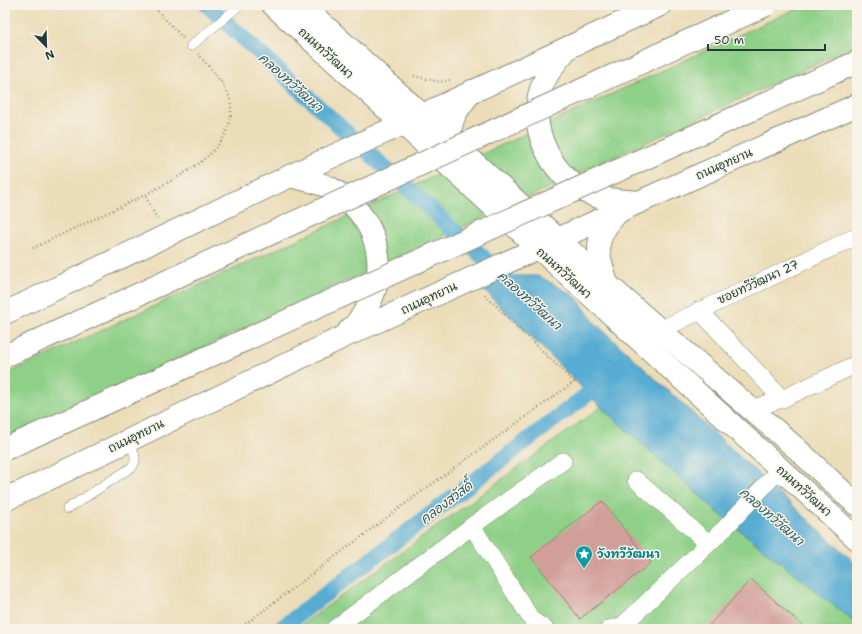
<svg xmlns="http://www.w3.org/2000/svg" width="862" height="634" viewBox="0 0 862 634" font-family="'Shantell Sans','Playpen Sans Thai',sans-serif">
  <rect width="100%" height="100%" fill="#f7f3e8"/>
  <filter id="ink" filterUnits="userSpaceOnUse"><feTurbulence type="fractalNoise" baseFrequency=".025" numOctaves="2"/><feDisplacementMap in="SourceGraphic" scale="8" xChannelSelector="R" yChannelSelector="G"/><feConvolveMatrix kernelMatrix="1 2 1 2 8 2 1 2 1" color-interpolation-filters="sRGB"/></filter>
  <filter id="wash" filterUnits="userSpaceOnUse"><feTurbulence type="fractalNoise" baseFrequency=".012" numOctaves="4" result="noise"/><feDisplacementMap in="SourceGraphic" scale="16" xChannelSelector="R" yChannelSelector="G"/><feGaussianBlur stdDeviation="0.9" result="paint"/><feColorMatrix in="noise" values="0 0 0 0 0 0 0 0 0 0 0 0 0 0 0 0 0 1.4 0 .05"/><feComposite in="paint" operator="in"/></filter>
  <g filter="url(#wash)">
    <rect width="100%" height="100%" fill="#ecddb9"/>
    <!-- green -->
    <g fill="#8ed087" stroke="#56865e">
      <polygon points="804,5 857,5 857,45 5,439 5,375"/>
      <polygon points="601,407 720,514 857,624 857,629 296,629"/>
    </g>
    <!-- water -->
    <polygon fill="#57acd3" stroke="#3b7484" points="509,276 539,276 576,297 595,323 857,565 857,624 720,514 601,407 480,286"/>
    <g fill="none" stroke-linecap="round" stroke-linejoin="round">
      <!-- canal -->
      <g stroke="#57acd3" stroke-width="16">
        <polyline points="207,5 520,291"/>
        <polyline points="280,629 605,381"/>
      </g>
    </g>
    <g id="blocks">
      <!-- building -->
      <g fill="#d29e98">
        <polygon points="602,501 651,563 580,619 531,557"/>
        <polygon points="751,579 806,629 706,629"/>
      </g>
    </g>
  </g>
  <g filter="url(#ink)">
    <use href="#blocks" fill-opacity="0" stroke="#868d76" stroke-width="1"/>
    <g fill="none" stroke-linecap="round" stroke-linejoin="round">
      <!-- service casing -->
      <g stroke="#868d76" stroke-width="10">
        <g id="service">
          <polyline points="191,46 240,5"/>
          <path d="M67,509L132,467C139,459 132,449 129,440"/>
        </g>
      </g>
      <!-- minor casing -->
      <g stroke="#868d76" stroke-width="18">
        <g id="minor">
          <polyline points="699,310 782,399"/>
          <polyline points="660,330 857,236"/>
          <polyline points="751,409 782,399 857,364"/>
          <polyline points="636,480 708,543"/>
          <polyline points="472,526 563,461"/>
          <polyline points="334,629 472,526 532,620 545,629"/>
          <polyline points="609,629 621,627 724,529 780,469"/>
        </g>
      </g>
      <!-- tertiary casing -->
      <g stroke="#868d76" stroke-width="24">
        <g id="tertiary">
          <path d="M568,48C557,60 546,74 541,89C528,128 550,172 584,191C600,200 619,200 637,202"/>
          <path d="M290,176C304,180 321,182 334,190C387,224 394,288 348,332"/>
          <polyline points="5,313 290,176 660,5"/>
          <polyline points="5,500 343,337 639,202 857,105"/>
        </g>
      </g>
      <!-- secondary casing -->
      <g stroke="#868d76" stroke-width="24">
        <g id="secondary">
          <polyline points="273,5 857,539"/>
          <polyline points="302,5 607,284 797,449 857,505"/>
          <path d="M451,142C447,121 459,107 472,91"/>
          <path d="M607,284C597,249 592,239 619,211"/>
          <polyline points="5,497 19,493"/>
        </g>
      </g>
      <!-- path -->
      <g stroke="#868d76" stroke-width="2.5" stroke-dasharray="1 3" stroke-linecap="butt">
        <polyline points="152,5 184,39"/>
        <polyline points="414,76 440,82 451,80"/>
        <path d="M157,219L145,195C178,176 230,155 231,111C231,103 230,95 225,88C218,76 207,65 198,54"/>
        <polyline points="33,248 145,195"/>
        <polyline points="239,629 421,492 574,382 483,293"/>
      </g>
      <!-- service -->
      <use href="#service" stroke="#fff" stroke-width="9"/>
      <!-- minor -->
      <use href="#minor" stroke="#fff" stroke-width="17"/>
      <!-- tertiary -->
      <use href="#tertiary" stroke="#fff" stroke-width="22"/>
      <!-- secondary -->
      <use href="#secondary" stroke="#fff" stroke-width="22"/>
      <!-- secondary-bridge casing -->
      <g stroke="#868d76" stroke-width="24" stroke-linecap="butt">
        <g id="secondary-bridge">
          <polyline points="5,356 766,5"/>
          <polyline points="5,449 857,62"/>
        </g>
      </g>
      <!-- secondary-bridge -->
      <use href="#secondary-bridge" stroke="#fff" stroke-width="22"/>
    </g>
  </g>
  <!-- icons -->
  <defs>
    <g id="sight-pin" transform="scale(0.9)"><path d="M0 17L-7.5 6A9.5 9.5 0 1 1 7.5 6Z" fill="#0f9aa8" stroke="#f7f3e8"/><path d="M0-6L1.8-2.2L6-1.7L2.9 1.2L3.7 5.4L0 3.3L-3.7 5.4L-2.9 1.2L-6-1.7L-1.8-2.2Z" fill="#fff"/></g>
  </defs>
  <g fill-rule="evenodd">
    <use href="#sight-pin" x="584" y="554"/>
  </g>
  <g text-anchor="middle" stroke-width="3" stroke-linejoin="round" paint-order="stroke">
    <!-- street labels -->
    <g font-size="12" fill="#1f3d34" stroke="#f7f3e8">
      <text transform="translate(326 53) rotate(42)" y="4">ถนนทวีวัฒนา</text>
      <text transform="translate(724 164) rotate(-24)" y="4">ถนนอุทยาน</text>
      <text transform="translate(564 273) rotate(42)" y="4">ถนนทวีวัฒนา</text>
      <text transform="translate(758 282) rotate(-25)" y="4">ซอยทวีวัฒนา 27</text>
      <text transform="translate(429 298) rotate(-25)" y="4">ถนนอุทยาน</text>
      <text transform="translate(136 436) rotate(-26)" y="4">ถนนอุทยาน</text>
      <text transform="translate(804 491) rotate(42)" y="4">ถนนทวีวัฒนา</text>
    </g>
    <!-- culture labels -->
    <g font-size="12" font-weight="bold" fill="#0d838f" stroke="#f7f3e8" text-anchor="start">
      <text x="597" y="558">วังทวีวัฒนา</text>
    </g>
    <!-- water labels -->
    <g font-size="13" font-style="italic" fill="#305e64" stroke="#f7f3e8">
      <text transform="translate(291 82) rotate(42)" y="5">คลองทวีวัฒนา</text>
      <text transform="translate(530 300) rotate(42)" y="5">คลองทวีวัฒนา</text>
      <text transform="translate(446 502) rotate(-37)" y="5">คลองสวัสดิ์</text>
      <text transform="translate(772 516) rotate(41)" y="5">คลองทวีวัฒนา</text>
    </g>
  </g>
  <!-- margin -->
  <rect width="862" height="634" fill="none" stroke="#f7f3e8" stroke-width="20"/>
  <!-- north arrow -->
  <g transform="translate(46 46) rotate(157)" stroke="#f7f3e8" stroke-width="3" paint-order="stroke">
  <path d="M0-3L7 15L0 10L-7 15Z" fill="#1f3d34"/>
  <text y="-6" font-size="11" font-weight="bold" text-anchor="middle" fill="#1f3d34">N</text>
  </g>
  <!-- scale -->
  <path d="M708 44v6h117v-6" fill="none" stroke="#1f3d34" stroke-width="2"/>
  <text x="714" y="44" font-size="12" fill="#1f3d34" stroke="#f7f3e8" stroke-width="3" paint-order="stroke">50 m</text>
</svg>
